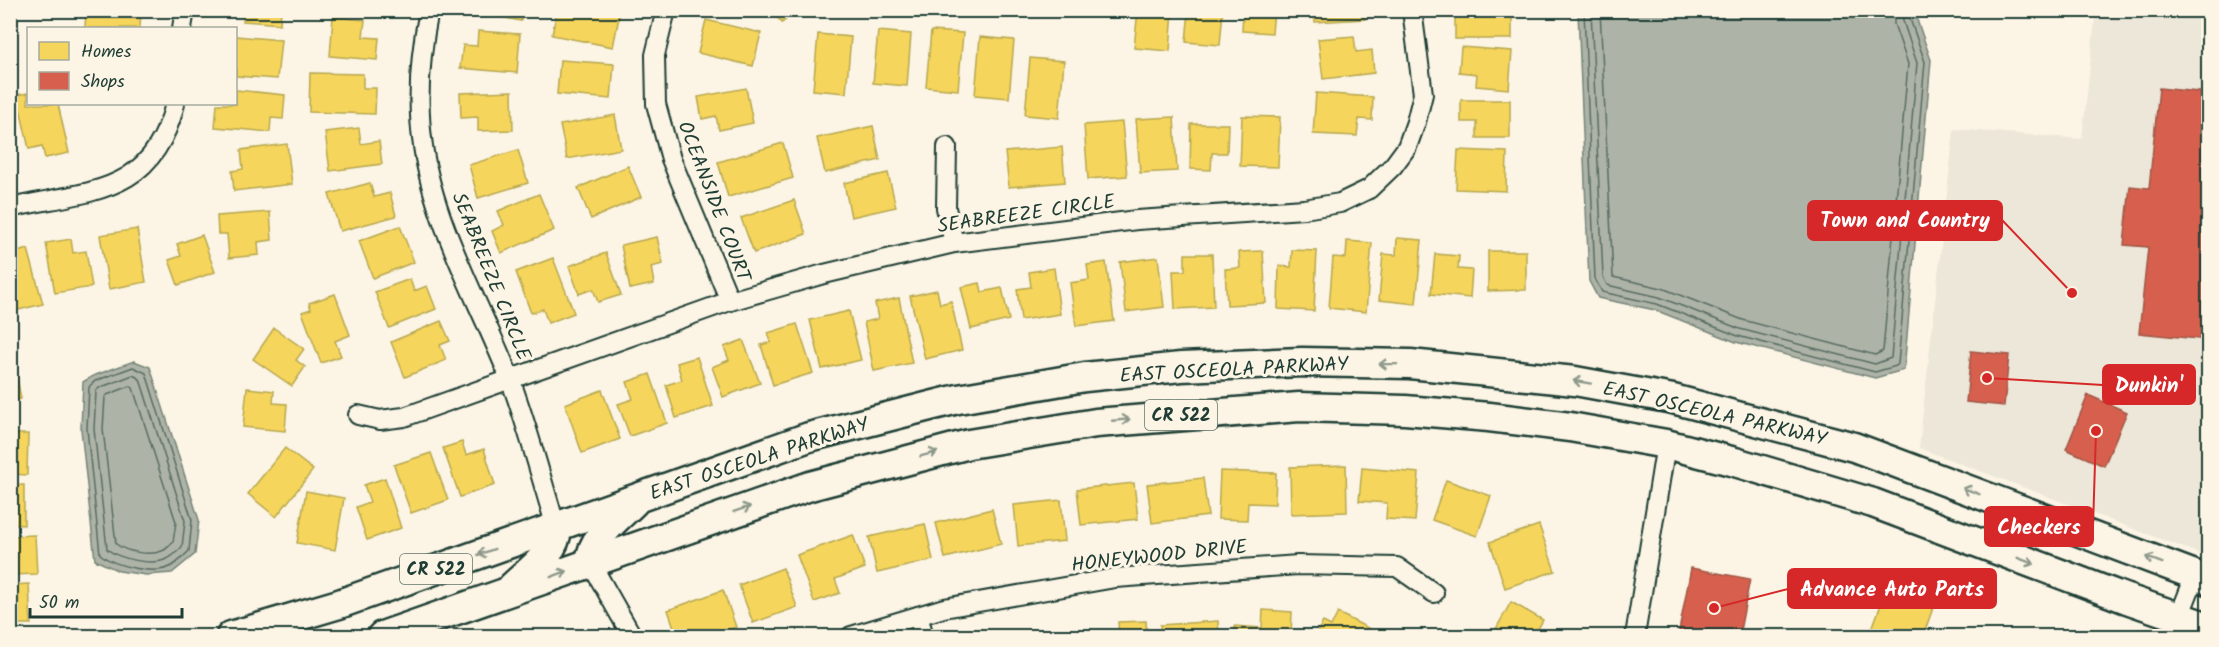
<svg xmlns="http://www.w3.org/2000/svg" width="2219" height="647" viewBox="0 0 2219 647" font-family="Kalam,sans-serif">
  <rect width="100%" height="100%" fill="#fcf5e5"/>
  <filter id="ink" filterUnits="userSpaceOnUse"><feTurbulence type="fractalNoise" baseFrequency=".0167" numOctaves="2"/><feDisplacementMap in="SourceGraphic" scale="12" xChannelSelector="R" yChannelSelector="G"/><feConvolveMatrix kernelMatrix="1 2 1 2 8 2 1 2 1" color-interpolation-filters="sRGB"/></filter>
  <g filter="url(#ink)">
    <!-- built -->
    <polygon fill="#ece7d8" points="2096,11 2208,11 2208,557 1919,448 1954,129 2082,139"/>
    <!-- water -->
    <g fill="#aeb3a7" stroke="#758479" stroke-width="1.5">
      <polygon points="1578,11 1917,11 1916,17 1931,60 1904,370 1875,378 1736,342 1655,310 1598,298 1589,281"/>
      <polygon points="134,361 150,367 199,520 195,554 172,573 146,575 119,571 95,560 81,429 83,382 93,376"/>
    </g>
    <!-- homes -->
    <g fill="#f6d55c" stroke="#b6a750" stroke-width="1.5">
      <polygon points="86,10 141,10 140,28 85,28"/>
      <polygon points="244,10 281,10 280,24 243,21"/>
      <polygon points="473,10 523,10 521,21 473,12"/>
      <polygon points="557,10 620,12 613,47 552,35"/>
      <polygon points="771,10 797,10 782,23"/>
      <polygon points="1084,10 1117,10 1116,14"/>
      <polygon points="1138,10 1173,10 1170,51 1134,48"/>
      <polygon points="1189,10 1223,10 1220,45 1186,42"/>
      <polygon points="1243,10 1274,10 1272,33 1242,31"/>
      <polygon points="1314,10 1365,10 1365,19 1315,22"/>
      <polygon points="1467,10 1512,10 1512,39 1455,39 1455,17 1467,16"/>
      <polygon points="333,17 365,20 363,37 379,38 377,60 330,56"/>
      <polygon points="706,20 761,33 753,66 698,53"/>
      <polygon points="478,31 520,34 517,73 460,68 463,45 477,46"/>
      <polygon points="878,31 911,34 907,86 873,83"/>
      <polygon points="931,31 963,33 958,90 926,87"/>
      <polygon points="818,34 851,37 846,93 813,90"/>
      <polygon points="236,36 281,40 277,79 236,76"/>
      <polygon points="1354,36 1356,52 1372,50 1374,73 1323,79 1318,39"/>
      <polygon points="980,37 1014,40 1009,98 975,95"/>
      <polygon points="1461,47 1512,51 1509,89 1476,86 1477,74 1459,72"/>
      <polygon points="1030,58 1064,61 1059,118 1025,115"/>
      <polygon points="560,60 614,64 611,99 557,94"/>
      <polygon points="310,73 363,74 363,88 376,88 375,114 309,112"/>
      <polygon points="746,88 753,123 719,130 716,116 702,119 698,97"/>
      <polygon points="236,90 285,95 283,119 271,118 270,132 215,127 217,104 236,104"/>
      <polygon points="512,91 513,130 478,131 478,117 461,118 460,93"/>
      <polygon points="28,93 28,104 58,104 69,153 45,158 42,146 29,149 17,95"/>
      <polygon points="1316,93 1373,97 1372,120 1359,119 1357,136 1313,134"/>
      <polygon points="1461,100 1510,100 1510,138 1477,138 1477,122 1461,122"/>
      <polygon points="615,115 621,149 567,159 560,125"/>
      <polygon points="1242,116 1280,117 1278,167 1240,166"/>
      <polygon points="1174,117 1177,171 1140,173 1136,119"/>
      <polygon points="1122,122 1127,176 1088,179 1084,125"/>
      <polygon points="1191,124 1228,124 1227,153 1212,153 1211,170 1190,169"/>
      <polygon points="873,126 880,160 825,173 817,138"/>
      <polygon points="359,128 361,144 379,141 382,164 330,171 325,132"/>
      <polygon points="783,143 793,178 728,197 718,162"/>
      <polygon points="287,144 292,184 234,191 232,171 243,169 241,150"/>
      <polygon points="1062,147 1065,182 1009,187 1005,152"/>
      <polygon points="518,150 528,183 478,198 469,165"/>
      <polygon points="1458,150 1507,152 1506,191 1456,189"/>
      <polygon points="628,166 641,197 591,219 578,188"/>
      <polygon points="888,173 896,207 851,217 844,183"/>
      <polygon points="370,183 374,197 390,193 396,216 340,231 329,194"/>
      <polygon points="539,194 554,230 501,253 492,231 504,225 498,211"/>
      <polygon points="794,200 806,234 754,253 741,218"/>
      <polygon points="270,212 272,240 258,242 259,255 229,258 227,234 218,234 217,216"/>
      <polygon points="400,226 414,262 373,278 359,241"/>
      <polygon points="137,229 146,282 109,289 100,235"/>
      <polygon points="202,235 215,272 178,285 169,260 181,256 177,244"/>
      <polygon points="657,237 663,264 651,267 654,284 630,289 621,245"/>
      <polygon points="1397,238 1422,240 1416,304 1379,300 1383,254 1396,255"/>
      <polygon points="71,239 73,253 86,251 92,287 55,293 46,243"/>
      <polygon points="1347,241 1372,243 1366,312 1329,308 1333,257 1346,258"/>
      <polygon points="28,249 43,304 10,312 10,254"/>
      <polygon points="1292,250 1317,251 1314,311 1278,309 1279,266 1291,267"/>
      <polygon points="1263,251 1266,303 1227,305 1225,269 1240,268 1239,252"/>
      <polygon points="1488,251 1526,251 1526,290 1488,291"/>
      <polygon points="606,253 621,295 598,302 593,289 579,294 569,266"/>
      <polygon points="1185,254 1212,254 1214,307 1175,309 1173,271 1185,271"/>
      <polygon points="1435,254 1459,256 1458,269 1472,270 1470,298 1431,294"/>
      <polygon points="1158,257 1164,307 1126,312 1120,262"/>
      <polygon points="553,258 574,313 548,323 543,309 531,313 516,272"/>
      <polygon points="1106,262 1114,321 1076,326 1070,283 1089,280 1087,265"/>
      <polygon points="1054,268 1060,314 1021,320 1017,289 1031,287 1029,272"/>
      <polygon points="410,279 414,291 427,286 436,309 389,328 375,292"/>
      <polygon points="980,283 982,292 1002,288 1009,320 971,329 961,287"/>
      <polygon points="937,290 940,304 951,301 962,350 925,359 910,296"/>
      <polygon points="335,294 350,335 335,341 341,356 321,363 302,312 311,309 309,303"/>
      <polygon points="899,298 912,363 874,371 864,322 878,319 875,303"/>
      <polygon points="849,311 861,360 822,369 810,320"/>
      <polygon points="441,321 450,341 440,345 446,360 405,377 391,342"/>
      <polygon points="797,324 813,373 773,385 761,345 771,342 768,333"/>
      <polygon points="274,328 304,349 296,360 305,367 292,386 253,359"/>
      <polygon points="743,340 760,383 723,397 712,367 729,360 724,347"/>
      <polygon points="697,357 713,406 676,418 666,385 682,380 677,363"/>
      <polygon points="10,361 14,361 21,399 10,401"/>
      <polygon points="650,374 667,423 630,436 618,404 633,399 627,382"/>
      <polygon points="247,388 274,391 273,403 287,404 285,431 243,427"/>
      <polygon points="602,390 620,439 582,453 565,404"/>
      <polygon points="10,434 28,434 27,475 10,474"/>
      <polygon points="462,442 466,455 484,449 495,485 460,497 443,448"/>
      <polygon points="285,448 313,470 276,517 248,494"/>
      <polygon points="431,453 448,500 411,513 394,465"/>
      <polygon points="1346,465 1347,512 1291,514 1290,467"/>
      <polygon points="1362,468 1419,473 1415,521 1386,519 1387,503 1359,501"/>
      <polygon points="1220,471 1276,473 1275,504 1248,503 1247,520 1218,519"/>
      <polygon points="385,478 401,528 367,540 356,507 370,502 364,485"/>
      <polygon points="1203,478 1208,516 1152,523 1147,484"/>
      <polygon points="1446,480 1491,496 1477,536 1432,520"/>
      <polygon points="1134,483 1138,519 1081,525 1077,489"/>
      <polygon points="10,485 24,485 24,525 10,524"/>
      <polygon points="306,491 344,498 335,550 297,543"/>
      <polygon points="1061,500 1065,541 1018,546 1014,505"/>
      <polygon points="992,509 1001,544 945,558 936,523"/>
      <polygon points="925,524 933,560 877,573 869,537"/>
      <polygon points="1539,525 1555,571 1505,588 1490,542"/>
      <polygon points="35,535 37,574 10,575 10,536"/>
      <polygon points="853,535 865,568 835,579 840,593 814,602 797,555"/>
      <polygon points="783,568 797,607 753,623 739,585"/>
      <polygon points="29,584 31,624 10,624 10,585"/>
      <polygon points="723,590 736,627 708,636 677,636 668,610"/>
      <polygon points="1886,591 1933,608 1923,636 1854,636 1856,630 1870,634"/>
      <polygon points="1511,602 1543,620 1534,636 1492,636"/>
      <polygon points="1263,610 1292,612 1291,636 1235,636 1235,626 1262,628"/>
      <polygon points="1338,613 1374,631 1372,636 1315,636 1323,622 1331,626"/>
      <polygon points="1146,621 1147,636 1119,636 1118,622"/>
      <polygon points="1218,621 1219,636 1161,636 1160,625"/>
    </g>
    <!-- shops -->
    <g fill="#d6604d" stroke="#9f5646" stroke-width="1.5">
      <polygon points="2159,88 2208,93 2208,340 2139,333 2148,247 2124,245 2130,186 2149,188"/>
      <polygon points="1971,351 2009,355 2004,406 1966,402"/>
      <polygon points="2088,395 2127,412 2104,466 2066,449"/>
      <polygon points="1691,568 1750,579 1739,636 1678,636"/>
    </g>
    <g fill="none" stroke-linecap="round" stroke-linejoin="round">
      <!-- shore -->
      <g stroke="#586c62" stroke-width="1.5">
        <polyline points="1584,10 1595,279 1602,292 1657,304 1738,336 1875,372 1896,366 1898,364 1925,62 1910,19 1911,10"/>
        <polyline points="1591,10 1603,277 1607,285 1659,297 1740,329 1875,364 1891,358 1917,63 1903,21 1903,10"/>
        <polyline points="1600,10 1613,277 1662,288 1743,320 1875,355 1883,351 1908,64 1894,24 1894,10"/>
        <path d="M133,367L146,373L192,520L189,551C184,556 177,564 170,567C153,575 114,566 100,554L87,429L89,387L95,381Z"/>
        <path d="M133,375L140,379L185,521L182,547C178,551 172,557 167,559C152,566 119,559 107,549L94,429L96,391L99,388Z"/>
        <path d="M130,386L133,388L176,522L173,542C170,545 166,550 162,551C149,556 126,552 116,544L103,429L105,397L107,395Z"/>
      </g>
      <!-- minor casing -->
      <g stroke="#1f3d34" stroke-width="22">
        <g id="minor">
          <path d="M429,10C420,55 416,100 423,146C434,225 481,305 510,379C528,427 541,478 556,527"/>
          <polyline points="666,10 655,55 656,104 671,159 730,301"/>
          <polyline points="182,28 185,10"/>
          <polyline points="947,147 946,208 954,243"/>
          <path d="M10,208C88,190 152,197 175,104"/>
          <polyline points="358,415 380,420 404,417 730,301 824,274 954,243 1137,220 1304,209 1340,203 1369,189 1393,166 1407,147 1416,122 1423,94 1412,10"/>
          <polyline points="590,562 632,636"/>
          <polyline points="918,616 924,636"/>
          <polyline points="2179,617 2195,576"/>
          <polyline points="851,636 944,608 1115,578 1298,565 1397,567 1434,593"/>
          <polyline points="1635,636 1666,444"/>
        </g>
      </g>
      <!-- primary casing -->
      <g stroke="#1f3d34" stroke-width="33">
        <g id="primary">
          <path d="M590,562C593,535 616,520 634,502"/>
          <path d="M512,587C527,572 560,550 556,527"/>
          <polyline points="231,636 339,604 809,437 930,406 958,399 1085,377 1181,367 1302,362 1410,364 1575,381 1673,399 1854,447 2208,580"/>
          <polyline points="382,636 810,486 969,444 1096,423 1299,407 1405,410 1489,417 1570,427 1666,444 1735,462 1873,503 2127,599 2208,627"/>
        </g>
      </g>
      <!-- minor -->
      <use href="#minor" stroke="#fcf5e5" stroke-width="18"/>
      <!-- primary -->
      <use href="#primary" stroke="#fcf5e5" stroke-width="28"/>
    </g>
    <!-- one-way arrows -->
    <defs><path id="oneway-shaft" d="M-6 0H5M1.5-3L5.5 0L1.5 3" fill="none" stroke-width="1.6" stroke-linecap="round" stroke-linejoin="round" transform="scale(1.5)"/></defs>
    <g stroke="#8e998c">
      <use href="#oneway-shaft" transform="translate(1388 364) rotate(-179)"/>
      <use href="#oneway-shaft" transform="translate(1582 382) rotate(-170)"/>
      <use href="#oneway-shaft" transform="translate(1121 420) rotate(-5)"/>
      <use href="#oneway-shaft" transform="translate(929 454) rotate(-15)"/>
      <use href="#oneway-shaft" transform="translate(1971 491) rotate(-159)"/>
      <use href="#oneway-shaft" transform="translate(742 509) rotate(-19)"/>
      <use href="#oneway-shaft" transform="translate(486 552) rotate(160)"/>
      <use href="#oneway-shaft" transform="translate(2154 560) rotate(-160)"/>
      <use href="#oneway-shaft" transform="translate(2026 561) rotate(21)"/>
      <use href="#oneway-shaft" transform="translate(559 574) rotate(-21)"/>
    </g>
  </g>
  <g text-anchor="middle" stroke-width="6" stroke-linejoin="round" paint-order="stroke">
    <!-- shield labels -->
    <g fill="#fcf5e5" stroke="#617469" stroke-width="1.5">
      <rect x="1145" y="400" width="72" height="30" rx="4.5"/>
      <rect x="400" y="554" width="72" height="30" rx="4.5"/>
    </g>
    <g font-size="18" font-weight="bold" fill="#1f3d34">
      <text x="1181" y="421">CR 522</text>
      <text x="436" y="575">CR 522</text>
    </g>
    <!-- street labels -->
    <g font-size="20" fill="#1f3d34" stroke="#fcf5e5">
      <text transform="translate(715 201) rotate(69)" y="7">OCEANSIDE COURT</text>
      <text transform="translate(1026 213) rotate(-8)" y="7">SEABREEZE CIRCLE</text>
      <text transform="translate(492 276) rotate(68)" y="7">SEABREEZE CIRCLE</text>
      <text transform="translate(1234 369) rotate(-3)" y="7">EAST OSCEOLA PARKWAY</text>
      <text transform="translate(1715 413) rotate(13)" y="7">EAST OSCEOLA PARKWAY</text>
      <text transform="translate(759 458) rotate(-18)" y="7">EAST OSCEOLA PARKWAY</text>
      <text transform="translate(1159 555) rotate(-6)" y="7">HONEYWOOD DRIVE</text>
    </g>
  </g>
  <!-- callouts -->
  <path fill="none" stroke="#d62828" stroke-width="2" d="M2072 293L2002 220M1987 378L2103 385M2096 431L2093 527M1714 608L1788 589"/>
  <g fill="#d62828" stroke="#fcf5e5" stroke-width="2">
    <circle cx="2072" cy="293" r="6"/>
    <circle cx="1987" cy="378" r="6"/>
    <circle cx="2096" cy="431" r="6"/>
    <circle cx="1714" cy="608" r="6"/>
  </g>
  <g fill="#d62828" stroke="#d62828" stroke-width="2">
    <rect x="1808" y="201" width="194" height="39" rx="6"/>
    <rect x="2103" y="365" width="92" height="39" rx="6"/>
    <rect x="1985" y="507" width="108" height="39" rx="6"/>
    <rect x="1788" y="569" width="208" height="39" rx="6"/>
  </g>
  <g font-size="21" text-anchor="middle" font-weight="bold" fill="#fff">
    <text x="1905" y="227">Town and Country</text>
    <text x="2149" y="392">Dunkin'</text>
    <text x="2039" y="534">Checkers</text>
    <text x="1892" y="596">Advance Auto Parts</text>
  </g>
  <!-- margin -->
  <rect width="2219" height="647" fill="none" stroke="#fcf5e5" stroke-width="36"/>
  <rect x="18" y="18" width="2183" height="611" fill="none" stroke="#1f3d34" stroke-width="2" filter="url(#ink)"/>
  <!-- legend -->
  <rect x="27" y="27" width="210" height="78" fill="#fcf5e5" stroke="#a4ab9e" stroke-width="1.5"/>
  <rect x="39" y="42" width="30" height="18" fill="#f6d55c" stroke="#a4ab9e" stroke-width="1.5"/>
  <text x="81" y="57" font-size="18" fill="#1f3d34">Homes</text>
  <rect x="39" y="72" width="30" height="18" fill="#d6604d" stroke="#a4ab9e" stroke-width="1.5"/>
  <text x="81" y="87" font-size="18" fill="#1f3d34">Shops</text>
  <!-- scale -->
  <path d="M30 608v9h152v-9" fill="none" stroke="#1f3d34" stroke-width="3"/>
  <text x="39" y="608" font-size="18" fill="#1f3d34" stroke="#fcf5e5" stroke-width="4.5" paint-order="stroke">50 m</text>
</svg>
